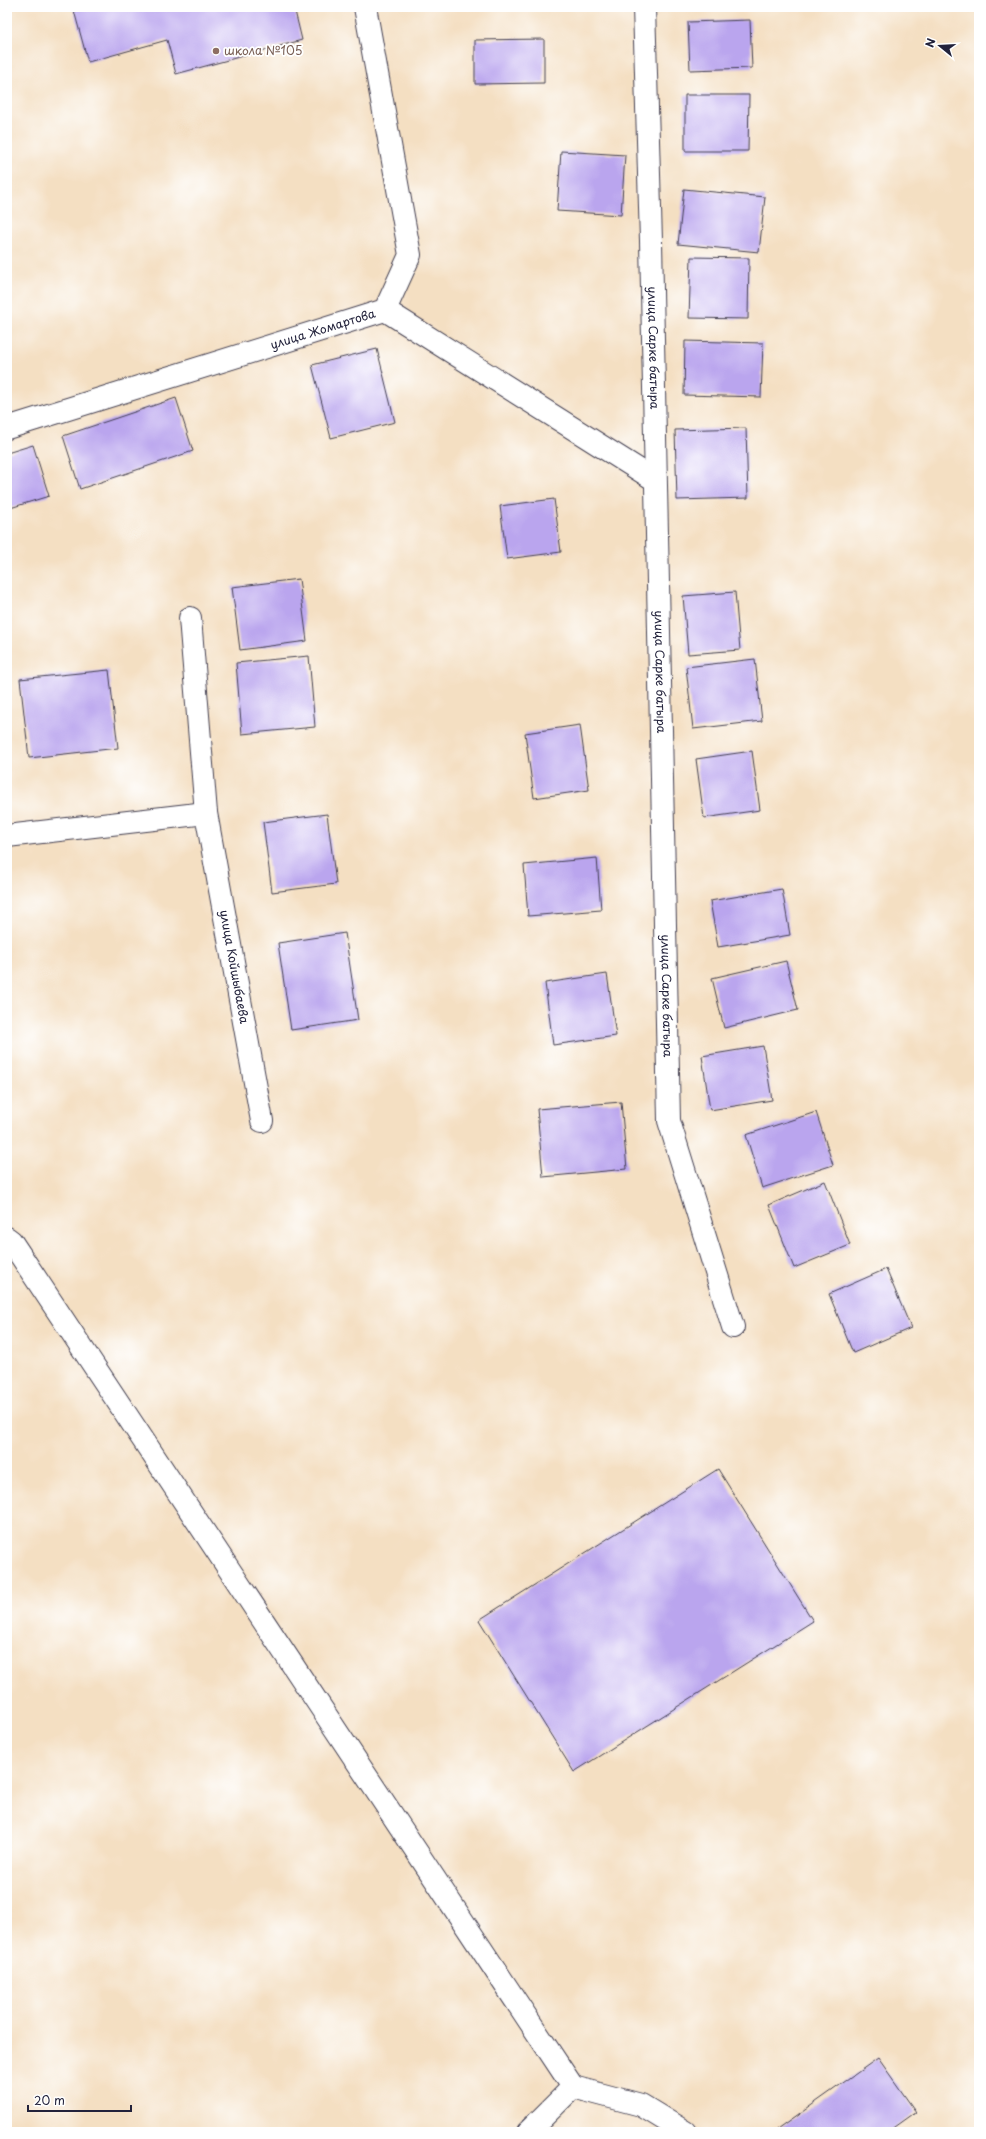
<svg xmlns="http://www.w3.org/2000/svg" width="986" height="2139" viewBox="0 0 986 2139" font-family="'Playpen Sans',sans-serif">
  <rect width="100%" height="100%" fill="#fff"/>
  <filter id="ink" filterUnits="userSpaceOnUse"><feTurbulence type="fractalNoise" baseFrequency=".025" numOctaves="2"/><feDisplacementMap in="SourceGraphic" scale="8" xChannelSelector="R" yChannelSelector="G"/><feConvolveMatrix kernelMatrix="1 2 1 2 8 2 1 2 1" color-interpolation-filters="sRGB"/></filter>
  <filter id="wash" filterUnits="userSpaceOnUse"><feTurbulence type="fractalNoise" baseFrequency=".012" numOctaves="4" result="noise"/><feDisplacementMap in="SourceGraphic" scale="16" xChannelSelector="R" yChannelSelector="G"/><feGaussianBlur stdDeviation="0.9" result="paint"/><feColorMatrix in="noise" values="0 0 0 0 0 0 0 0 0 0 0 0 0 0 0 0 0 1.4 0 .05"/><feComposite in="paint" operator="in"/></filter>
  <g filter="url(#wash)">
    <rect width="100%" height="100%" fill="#f4dfc2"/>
    <g id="blocks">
      <!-- building -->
      <g fill="#baa5ee">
        <polygon points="73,7 294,7 302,40 176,74 167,40 88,62"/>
        <polygon points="525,7 546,7 546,10"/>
        <polygon points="750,20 752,68 690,70 688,22"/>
        <polygon points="544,39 544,83 475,84 475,40"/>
        <polygon points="685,95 749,95 748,151 685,151"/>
        <polygon points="561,151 625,155 621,215 557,211"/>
        <polygon points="684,189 765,197 759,252 678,244"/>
        <polygon points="691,257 749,258 748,319 689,318"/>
        <polygon points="685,341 763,343 761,397 684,395"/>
        <polygon points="377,349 395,422 331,438 312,365"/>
        <polygon points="176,398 193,451 80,489 63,436"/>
        <polygon points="746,428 748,498 677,500 675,430"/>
        <polygon points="33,445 49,496 7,509 7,453"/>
        <polygon points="554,499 561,552 507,559 500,506"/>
        <polygon points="299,579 307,641 240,650 232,587"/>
        <polygon points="735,592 740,650 688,654 683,596"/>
        <polygon points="309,656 315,727 242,734 236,663"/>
        <polygon points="755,659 762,721 693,729 686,667"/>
        <polygon points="109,670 118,748 29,758 20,679"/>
        <polygon points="580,725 589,790 534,798 525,733"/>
        <polygon points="752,751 760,810 704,818 696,759"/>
        <polygon points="327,814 336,884 272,892 263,822"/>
        <polygon points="597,858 601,910 528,916 524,865"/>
        <polygon points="782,889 790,935 718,947 710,901"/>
        <polygon points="345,933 358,1020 291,1030 278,943"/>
        <polygon points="786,961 798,1010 724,1028 712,978"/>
        <polygon points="607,974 616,1036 553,1045 545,983"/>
        <polygon points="763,1046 772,1100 710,1110 702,1056"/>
        <polygon points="621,1102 627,1169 543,1177 537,1109"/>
        <polygon points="816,1112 833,1165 762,1188 746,1135"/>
        <polygon points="825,1181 850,1245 794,1268 769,1205"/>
        <polygon points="886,1269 911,1328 853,1353 829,1294"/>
        <polygon points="718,1469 813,1621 574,1772 479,1620"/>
        <polygon points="878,2058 916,2112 888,2132 774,2132"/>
      </g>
    </g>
  </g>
  <g filter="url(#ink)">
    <use href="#blocks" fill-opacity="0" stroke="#423e4f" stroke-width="1"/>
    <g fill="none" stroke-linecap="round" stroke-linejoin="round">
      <!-- minor casing -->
      <g stroke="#423e4f" stroke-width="24">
        <g id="minor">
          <path id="s1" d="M644,7L651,241L669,1121L733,1327"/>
          <polyline points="385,310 655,480"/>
          <path id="s2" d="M7,428L385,310L410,255L365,7"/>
          <path id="s3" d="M190,618L206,813L262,1121"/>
          <polyline points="7,836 206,813"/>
          <polyline points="7,1238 11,1241 573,2087 528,2132"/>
          <polyline points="573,2087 641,2105 685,2132"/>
        </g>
      </g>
      <!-- minor -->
      <use href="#minor" stroke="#fff" stroke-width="22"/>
    </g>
  </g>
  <!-- markers -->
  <circle fill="#8d6e63" stroke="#fff" stroke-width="1.5" cx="216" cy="51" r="4"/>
  <g text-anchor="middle" stroke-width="3.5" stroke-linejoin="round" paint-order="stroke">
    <!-- education labels -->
    <g font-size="12" fill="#785e54" stroke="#fff" text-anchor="start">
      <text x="224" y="55">школа №105</text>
    </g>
    <!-- street labels -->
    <g font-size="12" fill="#22223b" stroke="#fff">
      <text dy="4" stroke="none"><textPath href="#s2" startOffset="331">улица Жомартова</textPath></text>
      <text dy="4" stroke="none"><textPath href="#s1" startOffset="341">улица Сарке батыра</textPath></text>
      <text dy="4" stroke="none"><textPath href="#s1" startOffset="665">улица Сарке батыра</textPath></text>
      <text dy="4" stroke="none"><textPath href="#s3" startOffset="352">улица Койшыбаева</textPath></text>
      <text dy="4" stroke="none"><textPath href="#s1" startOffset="989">улица Сарке батыра</textPath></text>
    </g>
  </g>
  <!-- margin -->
  <rect width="986" height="2139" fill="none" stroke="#fff" stroke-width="24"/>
  <!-- north arrow -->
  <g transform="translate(940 46) rotate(288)" stroke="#ffffff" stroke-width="3" paint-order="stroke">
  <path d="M0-3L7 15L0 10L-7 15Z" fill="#22223b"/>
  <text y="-6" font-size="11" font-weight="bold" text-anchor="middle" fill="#22223b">N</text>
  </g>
  <!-- scale -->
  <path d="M28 2105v6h103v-6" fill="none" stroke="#22223b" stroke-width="2"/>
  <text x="34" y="2105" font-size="12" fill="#22223b" stroke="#ffffff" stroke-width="3" paint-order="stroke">20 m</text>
</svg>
